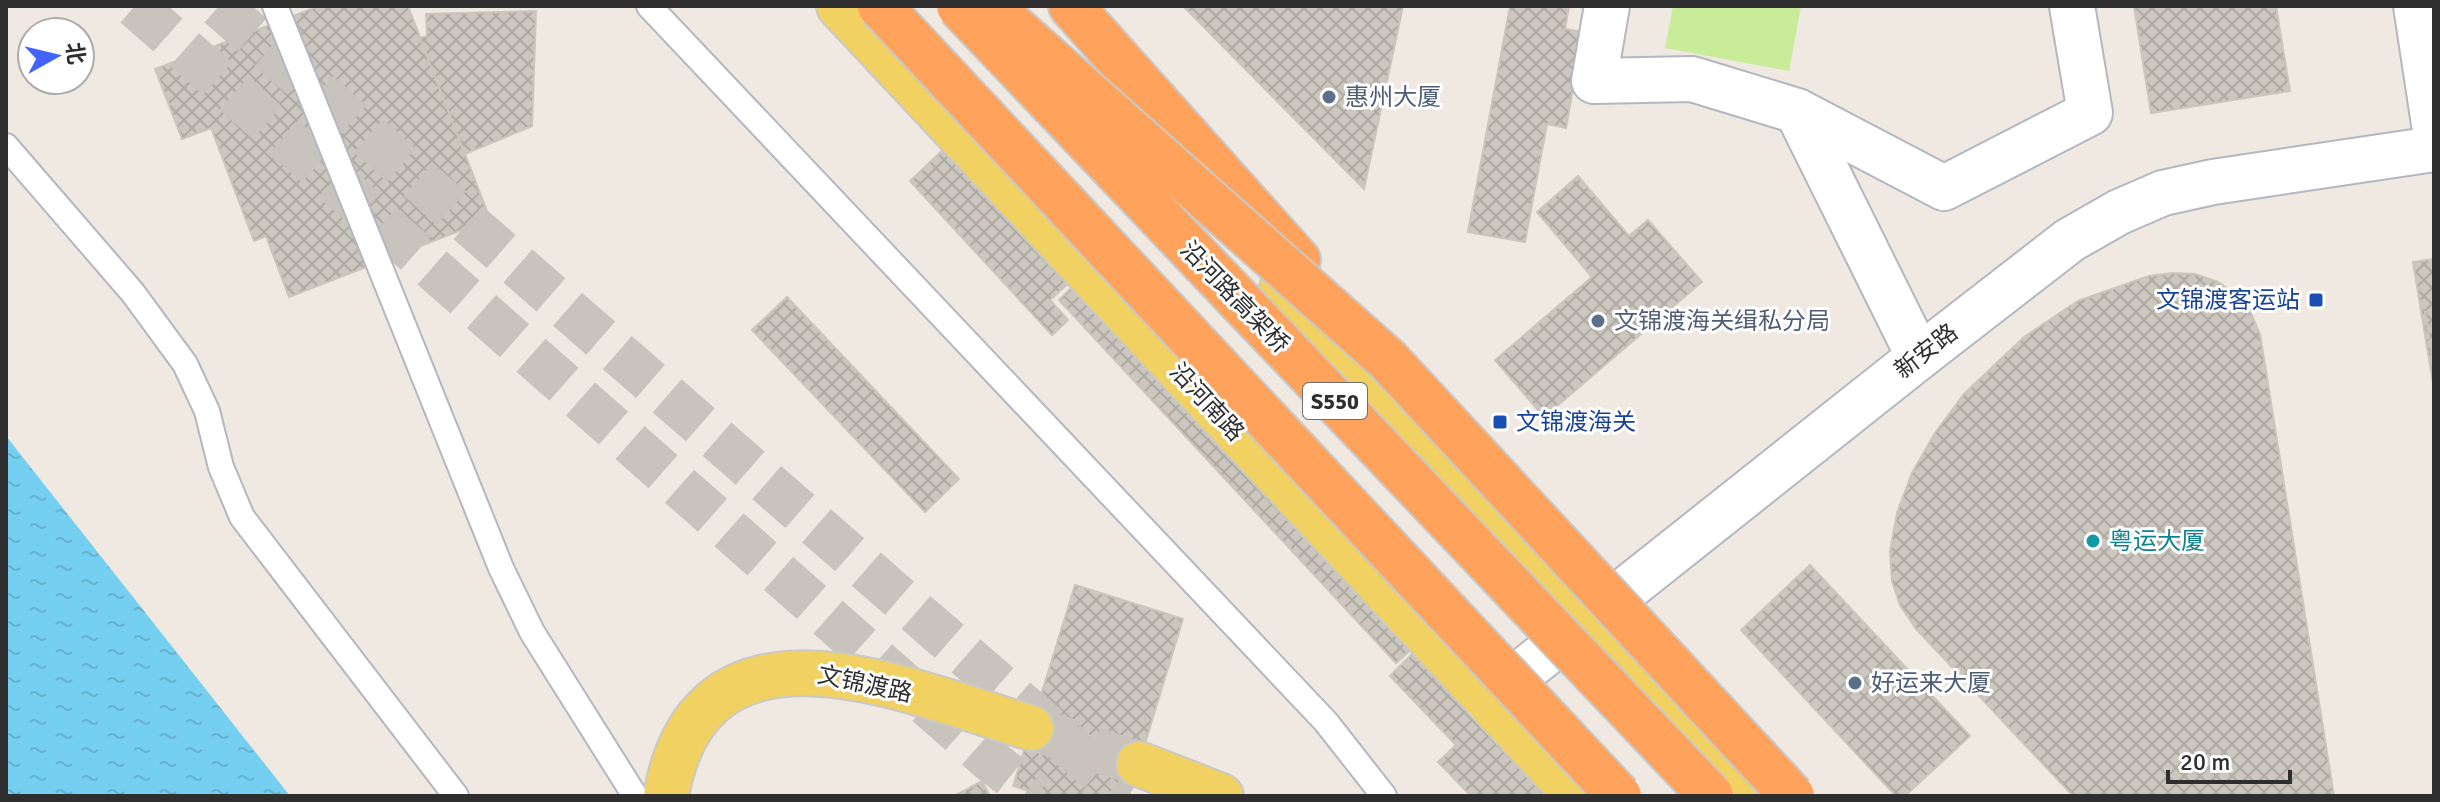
<svg xmlns="http://www.w3.org/2000/svg" width="2440" height="802" viewBox="0 0 2440 802" font-family="Signika,'Noto Sans SC',sans-serif">
  <defs>
    <pattern id="water-ripples" width="26" height="14" patternUnits="userSpaceOnUse" patternTransform="scale(2)"><rect width="26" height="14" fill="#75cff0"/><path d="M2 4q2-2 4 0t4 0M15 11q2-2 4 0t4 0" fill="none" stroke="#66b2ce"/></pattern>
    <pattern id="building-cross-hatch" width="8" height="8" patternUnits="userSpaceOnUse" patternTransform="scale(2)"><rect width="8" height="8" fill="#cbc7bf"/><path d="M0 0l8 8M0 8l8-8" fill="none" stroke="#afaba4"/></pattern>
  </defs>
  <rect width="100%" height="100%" fill="#efe9e1"/>
  <!-- pitch -->
  <polygon fill="#c9ec9a" points="1673,6 1801,6 1789,71 1665,48"/>
  <!-- water -->
  <polygon fill="url(#water-ripples)" points="6,436 290,796 6,796"/>
  <!-- building -->
  <g fill="url(#building-cross-hatch)" stroke="#cbc5ba" stroke-width="2">
    <polygon points="319,6 408,6 490,219 289,297 266,236 254,241 211,128 182,139 155,69"/>
    <polygon points="1183,6 1403,6 1364,189"/>
    <polygon points="1510,6 1569,6 1565,29 1583,32 1566,128 1547,124 1525,242 1468,232"/>
    <polygon points="2134,6 2276,6 2290,91 2151,113"/>
    <polygon points="536,11 532,126 465,154 420,38 427,36 426,14"/>
    <polygon points="945,148 1070,282 1050,300 1068,320 1052,335 910,181"/>
    <polygon points="1578,176 1629,236 1648,220 1702,282 1544,417 1495,360 1592,277 1537,212"/>
    <polygon points="2434,259 2434,389 2413,262"/>
    <polygon points="2172,273 2195,274 2218,282 2237,295 2250,311 2260,334 2334,796 2073,796 1916,629 1900,605 1892,581 1890,551 1897,513 1912,473 1935,433 1964,394 2024,337 2078,301 2149,276"/>
    <polygon points="1077,282 1415,646 1396,663 1059,300"/>
    <polygon points="787,297 959,479 925,512 752,330"/>
    <polygon points="2434,311 2434,366 2425,312"/>
    <polygon points="1810,565 1970,736 1905,796 1896,796 1741,630"/>
    <polygon points="1075,585 1183,619 1129,796 1045,796 1013,786"/>
    <polygon points="1416,650 1555,796 1471,796 1438,762 1456,745 1390,676"/>
    <polygon points="982,781 990,796 954,796"/>
  </g>
  <g fill="none" stroke-linecap="round" stroke-linejoin="round">
    <!-- primary-tunnel -->
    <polyline stroke="#c8c4bd" stroke-width="44" stroke-dasharray="44 22" stroke-linecap="butt" points="1031,728 1139,764"/>
    <!-- highway-tunnel -->
    <g stroke="#c8c4bd" stroke-width="44" stroke-dasharray="44 22" stroke-linecap="butt">
      <polyline points="135,6 990,760 1036,796"/>
      <polyline points="219,6 1127,796"/>
    </g>
    <!-- lane casing -->
    <g stroke="#b4b7c1" stroke-width="28">
      <g id="lane">
        <polyline points="275,6 501,568 532,632 635,796"/>
        <polyline points="649,6 1326,722 1384,796"/>
        <polyline points="6,146 133,293 185,364 207,411 221,467 242,517 456,796"/>
      </g>
    </g>
    <!-- street casing -->
    <g stroke="#b4b7c1" stroke-width="48">
      <g id="street">
        <polyline points="1607,6 1594,81 1692,79 1797,111 1944,188 2090,113 2072,6"/>
        <polyline points="2416,6 2434,124"/>
        <polyline points="1797,111 1919,357"/>
        <polyline points="1487,700 1919,357 2070,240 2119,212 2163,193 2213,182 2434,149"/>
      </g>
    </g>
    <!-- primary casing -->
    <g stroke="#c9c9c9" stroke-width="48">
      <g id="primary">
        <polyline points="839,6 1577,796"/>
        <polyline points="1282,288 1754,796"/>
        <polyline points="1139,764 1221,796"/>
        <path d="M666,796C701,597 906,691 1031,728"/>
      </g>
    </g>
    <!-- highway casing -->
    <g stroke="#c9c9c9" stroke-width="48">
      <polyline id="highway" points="1071,6 1298,260"/>
    </g>
    <!-- lane -->
    <use href="#lane" stroke="#fff" stroke-width="24"/>
    <!-- street -->
    <use href="#street" stroke="#fff" stroke-width="44"/>
    <!-- primary -->
    <use href="#primary" stroke="#f2d163" stroke-width="44"/>
    <!-- highway -->
    <use href="#highway" stroke="#ffa35c" stroke-width="44"/>
    <!-- highway-bridge casing -->
    <g stroke="#c9c9c9" stroke-width="48" stroke-linecap="butt">
      <g id="highway-bridge">
        <polyline points="880,6 1619,796"/>
        <polyline points="959,6 1711,796"/>
        <polyline points="990,6 1388,360 1792,796"/>
      </g>
    </g>
    <!-- highway-bridge -->
    <use href="#highway-bridge" stroke="#ffa35c" stroke-width="44"/>
  </g>
  <!-- markers -->
  <g fill="#5c6f8a" stroke="#fff" stroke-width="3">
    <circle cx="1329" cy="97" r="8"/>
    <circle cx="1598" cy="321" r="8"/>
    <circle cx="1855" cy="683" r="8"/>
  </g>
  <g fill="#1a4fb4" stroke="#fff" stroke-width="3">
    <rect x="2308" y="292" width="16" height="16" rx="4"/>
    <rect x="1492" y="414" width="16" height="16" rx="4"/>
  </g>
  <circle fill="#0f9aa8" stroke="#fff" stroke-width="3" cx="2093" cy="541" r="8"/>
  <g text-anchor="middle" stroke-width="6" stroke-linejoin="round" paint-order="stroke">
    <!-- shield labels -->
    <rect fill="#fff" stroke="#6d6d6d" stroke-width="2" x="1303" y="383" width="64" height="36" rx="6"/>
    <g font-size="22" font-weight="bold" fill="#2e2e2e">
      <text x="1335" y="409">S550</text>
    </g>
    <!-- service labels -->
    <g font-size="24" fill="#4e5e75" stroke="#fff" text-anchor="start">
      <text x="1345" y="105">惠州大厦</text>
      <text x="1614" y="329">文锦渡海关缉私分局</text>
      <text x="1871" y="691">好运来大厦</text>
    </g>
    <!-- street labels -->
    <g font-size="24" fill="#2e2e2e" stroke="#fff">
      <text transform="translate(1235 297) rotate(46)" y="8">沿河路高架桥</text>
      <text transform="translate(1926 351) rotate(-38)" y="8">新安路</text>
      <text transform="translate(1207 402) rotate(47)" y="8">沿河南路</text>
      <text transform="translate(865 684) rotate(12)" y="8">文锦渡路</text>
    </g>
    <!-- transit labels -->
    <g font-size="24" fill="#164399" stroke="#fff" text-anchor="end">
      <text x="2300" y="308">文锦渡客运站</text>
      <text x="1516" y="430" text-anchor="start">文锦渡海关</text>
    </g>
    <!-- culture labels -->
    <g font-size="24" fill="#0d838f" stroke="#fff" text-anchor="start">
      <text x="2109" y="549">粤运大厦</text>
    </g>
  </g>
  <!-- border -->
  <rect width="2440" height="802" fill="none" stroke="#2e2e2e" stroke-width="16"/>
  <!-- north arrow -->
  <g transform="translate(56 56) rotate(82)"><circle r="38" fill="#ffffff" stroke="#ababab" stroke-width="2"/>
  <path d="M0-6L14 30L0 20L-14 30Z" fill="#4264fb"/>
  <text y="-12" font-size="22" font-weight="bold" text-anchor="middle" fill="#2e2e2e">北</text>
  </g>
  <!-- scale -->
  <path d="M2168 770v12h122v-12" fill="none" stroke="#2e2e2e" stroke-width="4"/>
  <text x="2180" y="770" font-size="24" fill="#2e2e2e" stroke="#ffffff" stroke-width="6" paint-order="stroke">20 m</text>
</svg>
